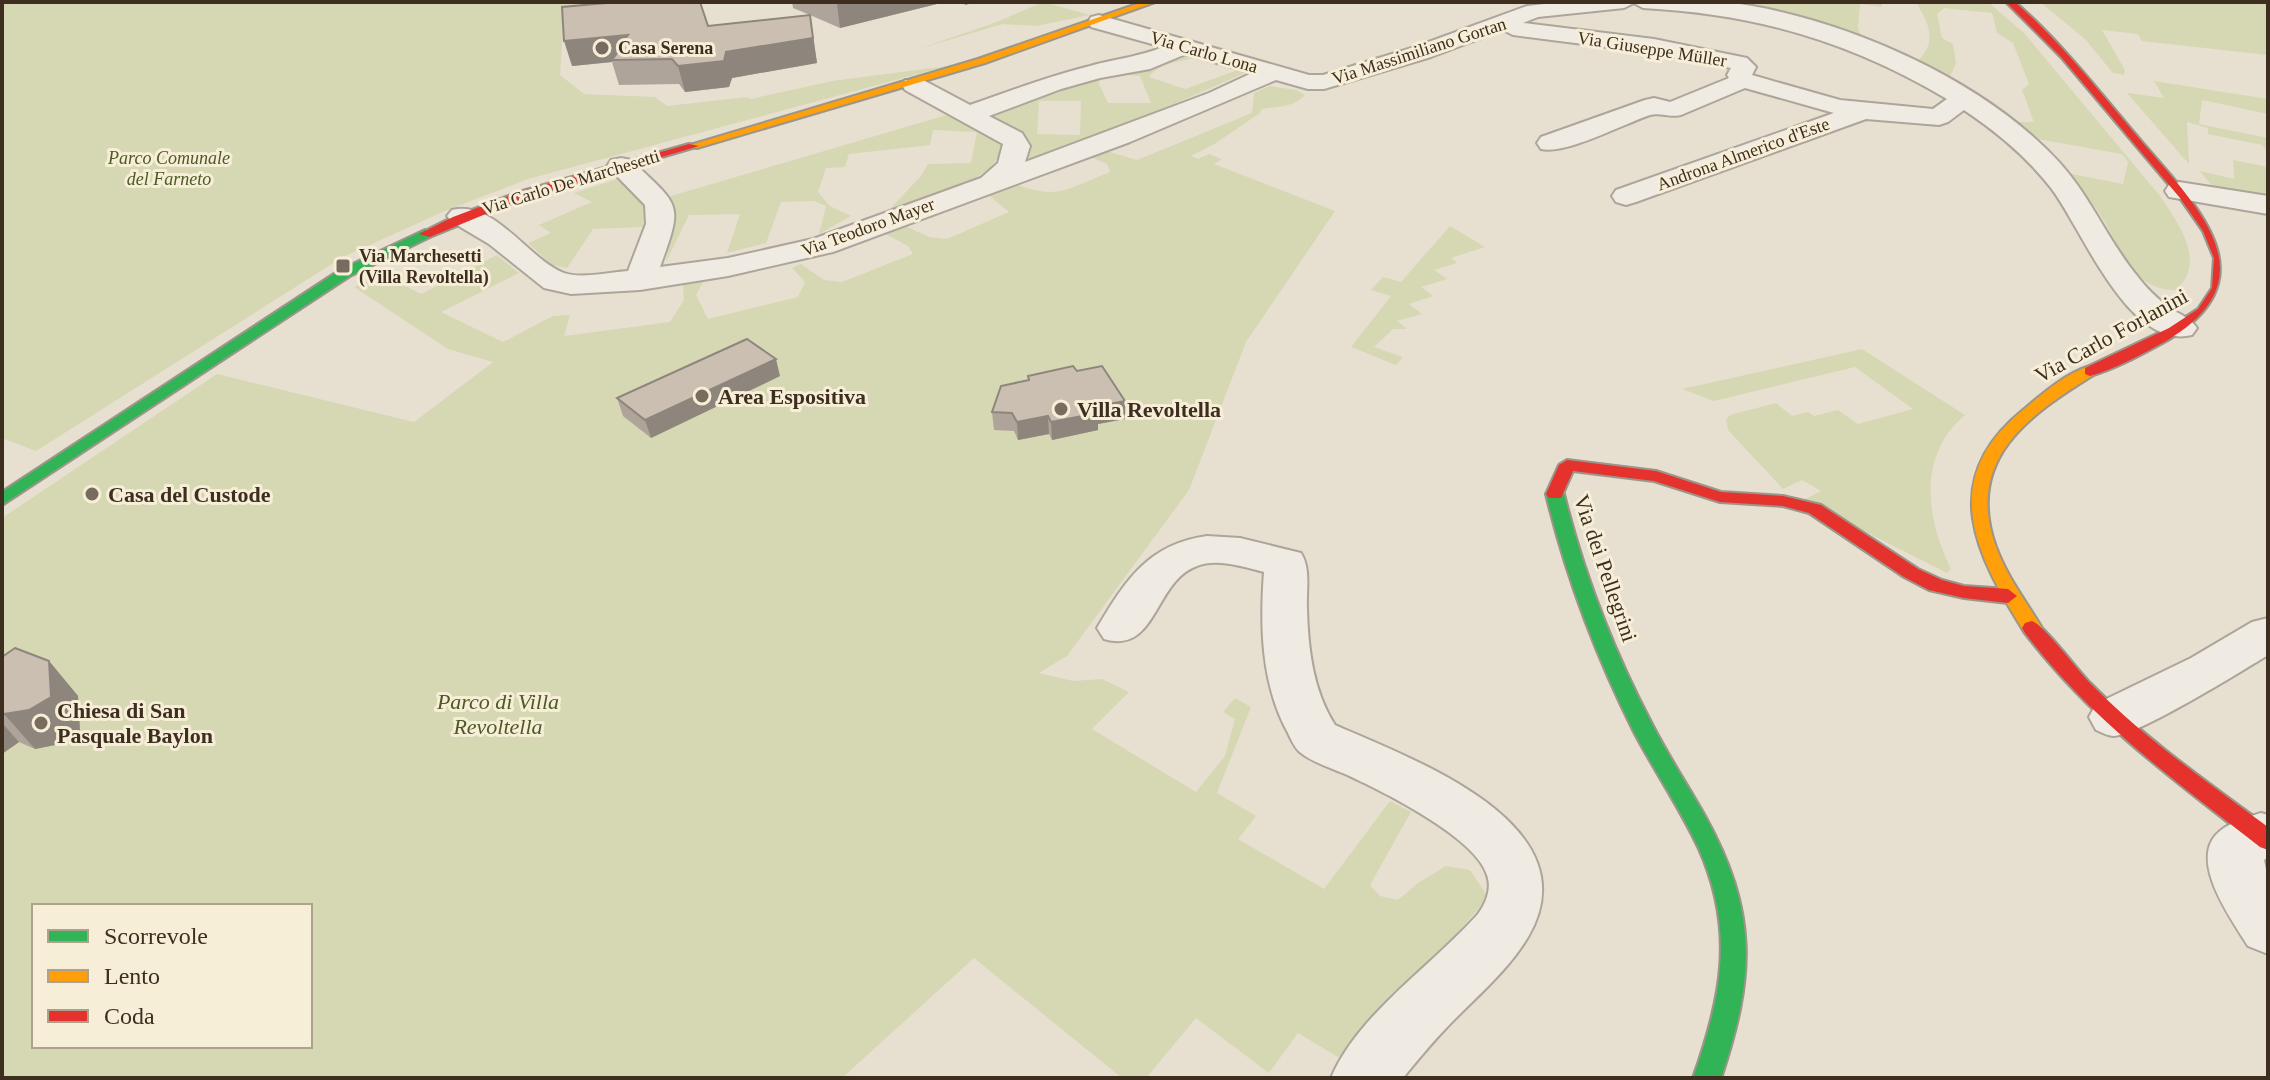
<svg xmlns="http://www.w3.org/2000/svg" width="2270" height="1080" viewBox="0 0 2270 1080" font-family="Georgia,serif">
  <rect width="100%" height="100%" fill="#e7e0d1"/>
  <!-- green -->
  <g fill="#d6d7b3" fill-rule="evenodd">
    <polygon points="2,2 616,2 569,12 563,30 560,75 584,94 655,97 667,106 747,97 751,99 832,81 948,66 528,179 445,211 343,257 36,451 2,438"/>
    <polygon points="1043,2 1090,15 1036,26 1003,24 918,49 997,22"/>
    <polygon points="1713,2 1882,2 1882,7 1860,4 1858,28 1861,37"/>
    <path d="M1916,2H1988L2025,34L2160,196C2178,222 2208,264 2175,290C2136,291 2122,252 2106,224C2095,205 2081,189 2067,173L2123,184L2128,162L2122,154L2037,139L2016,122H2034L2022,90L2029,84L2013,43L1997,33L1992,13L1944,8L1937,14L1942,38L1953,44L1956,63L1948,81L1915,63C1938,44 1930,25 1916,2Z"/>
    <polygon points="2040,2 2268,2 2268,55 2142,41 2138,34 2102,30 2125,70 2124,75 2113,73 2085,39"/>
    <path d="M1186,53L1200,57C1183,61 1160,62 1149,77L1185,89L1241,69L1249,71L1174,104L1022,163L1027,147L1023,133L984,115L1093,76ZM1126,75L1140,76L1151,103H1108L1099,84L1100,77ZM1039,101H1081L1080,135L1037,134Z"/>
    <polygon points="2154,81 2268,99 2268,114 2202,100 2199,124 2268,138 2268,152 2262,145 2208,134 2208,128 2187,122 2189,164 2127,93 2164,98"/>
    <path d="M1270,86L1296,90L1305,95C1295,107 1276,107 1262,109L1260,113L1216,143L1191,156L1198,159L1209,154L1222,159L1214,164L1335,211L1246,342L1189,490L1067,656L1039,673L1073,681L1102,679L1129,692L1092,729L1196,792L1225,756L1235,719L1223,712L1235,698L1251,707L1217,793L1256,816L1238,839L1324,889L1390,801L1411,812L1370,885L1380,896L1398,900L1418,883L1446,866L1470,870L1488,897L1348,1063L1298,1033L1269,1073L1196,1018L1146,1078H1122L974,958L842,1078H2V518L217,374L414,422L493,362L448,349L354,287L382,274L421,294L497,255L519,273L441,312L503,342L553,316L570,315L564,336L670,322L684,300L683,283L704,280L696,295L708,319L798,297L805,282L792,268L801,264L824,280L842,282L913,254L908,246L882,232L901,224L929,237L947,239L1009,212L987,194L1009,182C1058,201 1064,190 1110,172L1107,164L1089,156L1103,150L1137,160L1252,113L1254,93ZM34,906H310V1046H34Z"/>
    <path d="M950,114L1003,141C1002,183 921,199 888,211L921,176L928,164L971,163L977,132L933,130L930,145L849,154L845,167L826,168L818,192L830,206L851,216L819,234L826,206L814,201L781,202L766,243L727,253L740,214L689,215L666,262L673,224L671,196Z"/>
    <polygon points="2233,160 2268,167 2268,200 2218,193 2200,171 2234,179"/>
    <polygon points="621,178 645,202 643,227 593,229 567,268 552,265 528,243 551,233 539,225 592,202 574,193"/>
    <polygon points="1450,226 1485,247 1451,258 1457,263 1434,270 1447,279 1421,287 1433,296 1409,304 1422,314 1397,321 1407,329 1393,329 1374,347 1403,357 1396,365 1351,347 1391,296 1371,290 1383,277 1401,282"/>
    <path d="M1862,349L1965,415C1917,455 1926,519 1951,569L1947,573L1803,500L1821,491L1802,480L1783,489L1728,430L1726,420L1730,415L1776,403L1792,416L1808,412L1814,416L1838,410L1858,424L1913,409L1855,367L1714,401L1682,389Z"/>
  </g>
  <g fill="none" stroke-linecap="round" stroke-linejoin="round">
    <!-- street casing -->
    <g stroke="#ada599" stroke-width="4">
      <g id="street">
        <path d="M1561,2C1613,2 1674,0 1725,2C1838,15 1982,78 2059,162C2091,197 2108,241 2138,277C2146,288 2157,298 2168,307C2178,314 2190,317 2197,328L2192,335C2128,351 2082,228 2051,188C2027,157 1997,132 1964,110L1948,122L1939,125L1866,119L1636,202L1626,205L1616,202L1612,196L1616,190L1834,113L1745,88L1681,115C1670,118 1660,112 1650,115C1623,124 1566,155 1541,149L1537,143L1541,137L1645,100L1654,98L1670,102L1729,78L1727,75L1731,68L1654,53L1513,35L1503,30L1431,57L1324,89H1308L1276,80L1130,142L833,252L728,276L640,290L571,294L544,288L489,244L452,222L447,216L452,210C494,199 529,260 564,273C581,279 610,272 628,271L646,224L645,205L607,166L611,160L621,158L631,160C680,207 684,201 660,267L728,258L813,239L981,178L998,163L1003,144L905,90L902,85L905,80H923L970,105C1010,91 1049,76 1090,66C1115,59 1138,57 1163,47L1091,27L1088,22L1091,17L1099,15L1309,75H1323L1415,47L1527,6ZM1634,3L1643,8C1756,14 1850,41 1947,99L1933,109L1840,100L1752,75L1756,67L1747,58L1654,39L1523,23L1538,17L1624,8ZM1186,54L1252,73L1209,93L1025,162L1030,146L1022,133L989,116L1061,89L1100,78L1150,69Z"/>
        <polygon points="2179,182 2268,196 2268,214 2169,197 2165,191 2169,185"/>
        <path d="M1207,536L1240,538L1301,553C1311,569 1306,590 1307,609C1308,648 1313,691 1335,725C1412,759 1594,824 1528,937C1511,966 1484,990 1460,1014C1439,1034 1421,1056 1403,1078H1331C1358,1014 1432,966 1478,914C1486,903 1492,889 1487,875C1476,837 1380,790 1345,774C1331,768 1312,762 1301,753C1295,749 1291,739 1288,733C1261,684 1260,626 1264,572C1244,567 1217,558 1197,566C1154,581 1157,655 1104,639L1097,628C1126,579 1149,544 1207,536Z"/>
        <path d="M2268,618V655C2242,671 2138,735 2114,736C2108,736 2101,732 2096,730L2089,717L2096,704L2191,658L2252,622Z"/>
        <path d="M2261,813L2268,815V857L2264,860L2268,879V954L2248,946C2232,920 2186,858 2220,831C2231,822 2248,817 2261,813Z"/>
      </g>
    </g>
    <!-- fast casing -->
    <g stroke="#9c958a" stroke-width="4">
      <g id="fast">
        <polygon points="425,230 431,234 430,237 350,276 2,505 2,492 340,270"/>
        <path d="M1555,489L1564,494C1584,575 1614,652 1653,726C1669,757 1688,786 1705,816C1758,912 1755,976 1721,1078H1693C1722,997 1735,930 1699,849C1680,808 1655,772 1634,732C1596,656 1566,577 1546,494Z"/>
      </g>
    </g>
    <!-- slow casing -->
    <g stroke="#9c958a" stroke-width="4">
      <g id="slow">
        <polygon points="1143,2 1155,2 985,63 697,148 687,146 978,59"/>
        <path d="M2090,366L2095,368V374C2029,415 1964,459 1996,547C2007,577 2026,601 2042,628L2039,633H2025C1976,555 1936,480 2023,410C2042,394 2066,373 2090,366Z"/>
      </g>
    </g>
    <!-- jam casing -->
    <g stroke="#9c958a" stroke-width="4">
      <g id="jam">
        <path d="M2006,2H2015C2063,44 2101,94 2142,142C2200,209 2270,278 2168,340C2144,353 2116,369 2090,376L2085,374V368L2169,328L2198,309L2212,288L2214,258L2203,231L2180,198L2061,57Z"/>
        <polygon points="689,144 699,146 527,197 430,237 419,234 453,217 519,192"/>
        <polygon points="1567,460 1656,471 1721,492 1783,496 1821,505 1918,569 1942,580 1964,586 2008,589 2017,596 2008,603 1964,598 1929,590 1904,577 1809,513 1783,506 1720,502 1654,481 1573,471 1561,498 1549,498 1546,494 1559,465"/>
        <path d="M2032,621C2044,625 2078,671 2090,683C2144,738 2207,782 2268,827V850L2260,847C2175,781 2090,719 2025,633L2022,628L2025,623Z"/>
      </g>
    </g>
    <!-- street -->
    <use href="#street" fill="#efebe3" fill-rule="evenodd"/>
    <!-- fast -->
    <use href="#fast" fill="#30b455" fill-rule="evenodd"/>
    <!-- slow -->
    <use href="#slow" fill="#ff9f0a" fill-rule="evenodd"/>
    <!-- jam -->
    <use href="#jam" fill="#e5322d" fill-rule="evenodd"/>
  </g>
  <!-- wall -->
  <g fill="#afa499">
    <polygon points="618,2 708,26 810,15 793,8 792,2 945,2 840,28 810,15 817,63 732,78 729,87 685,92 679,84 619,85 612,62 572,66"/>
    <polygon points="1077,371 1125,401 1125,419 1098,424 1098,430 1052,440 1049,434 1018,440 1014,431 994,430 992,412 1028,380 1028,376"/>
    <polygon points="780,376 651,438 623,416 617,398"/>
    <polygon points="2,657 49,661 78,696 80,732 60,744 35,749 19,742 2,754"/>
  </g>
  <!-- shaded-wall -->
  <g fill="#8e867d">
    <polygon points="844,2 945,2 840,28 837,4"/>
    <polygon points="964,2 977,2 965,5"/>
    <polygon points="810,15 817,63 732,78 729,87 685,92 678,66 726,52"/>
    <polygon points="628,35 620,49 617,49 619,60 612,60 612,62 572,66 564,41"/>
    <polygon points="776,359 780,376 651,438 645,420"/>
    <polygon points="1125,401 1125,419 1098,424 1098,430 1052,440 1051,422 1094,407"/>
    <polygon points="1048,416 1049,434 1018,440 1017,422"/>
    <polygon points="49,661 78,696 80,732 60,744 35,749 4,714"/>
    <polygon points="2,723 19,742 2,754"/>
  </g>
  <!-- building -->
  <g fill="#cbbfb2" stroke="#8e867d" stroke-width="2">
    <polygon points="618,2 700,2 708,26 810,15 813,38 726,52 724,61 678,66 672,59 612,60 620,49 617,49 628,35 564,41 562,7"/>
    <polygon points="747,339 776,359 645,420 617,398"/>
    <polygon points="1073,366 1077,371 1102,366 1125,401 1094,407 1098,413 1051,422 1048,416 1017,422 1012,413 992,412 1001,386 1029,380 1028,376"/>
    <polygon points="15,648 49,661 51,697 29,710 4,714 2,713 2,657"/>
  </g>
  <!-- markers -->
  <g fill="#786c5e" stroke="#f7eed8" stroke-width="3">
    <circle cx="602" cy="48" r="8"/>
    <rect x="335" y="258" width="16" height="16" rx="4"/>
    <circle cx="702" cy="396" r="8"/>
    <circle cx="1061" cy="409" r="8"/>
    <circle cx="92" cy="494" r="8"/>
    <circle cx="41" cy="723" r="8"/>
  </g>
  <g text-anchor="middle" stroke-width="6" stroke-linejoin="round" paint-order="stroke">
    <!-- far-poi labels -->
    <g font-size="18" font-weight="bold" fill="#3d2e20" stroke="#f7eed8" text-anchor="start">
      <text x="618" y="54">Casa Serena</text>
      <text x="359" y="262">Via Marchesetti<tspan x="359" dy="21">(Villa Revoltella)</tspan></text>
    </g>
    <!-- far-street labels -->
    <g font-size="18" fill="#3d2e20" stroke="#f7eed8">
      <text transform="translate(1652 49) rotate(9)" y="6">Via Giuseppe Müller</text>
      <text transform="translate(1419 51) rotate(-18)" y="6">Via Massimiliano Gortan</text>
      <text transform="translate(1204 52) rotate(16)" y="6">Via Carlo Lona</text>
      <text transform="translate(1743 154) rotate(-20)" y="6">Androna Almerico d'Este</text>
      <text transform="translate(571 182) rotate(-17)" y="6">Via Carlo De Marchesetti</text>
      <text transform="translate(868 227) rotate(-20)" y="6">Via Teodoro Mayer</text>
    </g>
    <!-- far-park labels -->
    <g font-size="18" font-style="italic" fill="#4d5a26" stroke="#f7eed8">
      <text x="169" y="164">Parco Comunale<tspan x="169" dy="21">del Farneto</tspan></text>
    </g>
    <!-- street labels -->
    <g font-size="22" fill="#3d2e20" stroke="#f7eed8">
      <text transform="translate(2111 335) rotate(-29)" y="8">Via Carlo Forlanini</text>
      <text transform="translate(1606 568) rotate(71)" y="8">Via dei Pellegrini</text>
    </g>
    <!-- poi labels -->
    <g font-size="22" font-weight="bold" fill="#3d2e20" stroke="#f7eed8" text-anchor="start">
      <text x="718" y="404">Area Espositiva</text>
      <text x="1077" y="417">Villa Revoltella</text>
      <text x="108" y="502">Casa del Custode</text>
      <text x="57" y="718">Chiesa di San<tspan x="57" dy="25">Pasquale Baylon</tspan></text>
    </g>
    <!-- park labels -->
    <g font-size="22" font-style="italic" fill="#4d5a26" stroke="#f7eed8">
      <text x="498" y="709">Parco di Villa<tspan x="498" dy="25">Revoltella</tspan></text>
    </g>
  </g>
  <!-- border -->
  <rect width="2270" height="1080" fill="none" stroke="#3d2e20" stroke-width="8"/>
  <!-- legend -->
  <rect x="32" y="904" width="280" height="144" fill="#f7eed8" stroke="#ada18e" stroke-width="2"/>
  <rect x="48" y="930" width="40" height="12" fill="#30b455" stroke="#ada18e" stroke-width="2"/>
  <text x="104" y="944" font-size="24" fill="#3d2e20">Scorrevole</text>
  <rect x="48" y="970" width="40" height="12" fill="#ff9f0a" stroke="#ada18e" stroke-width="2"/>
  <text x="104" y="984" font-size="24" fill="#3d2e20">Lento</text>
  <rect x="48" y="1010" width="40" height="12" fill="#e5322d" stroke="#ada18e" stroke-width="2"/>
  <text x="104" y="1024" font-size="24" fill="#3d2e20">Coda</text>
</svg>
